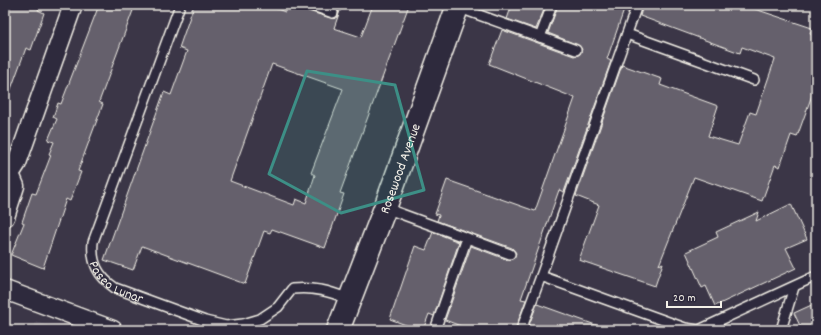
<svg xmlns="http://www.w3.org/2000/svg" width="821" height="335" viewBox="0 0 821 335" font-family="Dekko,sans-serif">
  <rect width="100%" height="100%" fill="#3b3647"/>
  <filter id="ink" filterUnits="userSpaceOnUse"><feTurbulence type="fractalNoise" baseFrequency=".025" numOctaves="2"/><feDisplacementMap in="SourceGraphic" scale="8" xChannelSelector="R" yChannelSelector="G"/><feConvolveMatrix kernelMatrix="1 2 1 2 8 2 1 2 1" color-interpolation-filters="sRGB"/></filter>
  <g filter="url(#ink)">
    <!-- built -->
    <polygon fill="#484352" points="36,322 60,330 33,330"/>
    <!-- building -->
    <g fill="#65616c" stroke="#f4f1e8" fill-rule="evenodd">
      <polygon points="5,5 40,5 38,10 44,13 31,50 26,48 7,100 5,100"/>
      <polygon points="99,5 135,5 99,102 103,104 78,171 81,172 70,201 66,199 43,268 11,255 24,223 22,222 32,193 36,194 51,155 49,154 54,142 48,140 57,119 53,117 58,103 61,104"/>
      <path d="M194,5H267L285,12L287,5H304L308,11L334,19L338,15L339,12L335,8L328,5H342L334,28L361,37L373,5H409L340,193L344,194L325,248L272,229L270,233L264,231L245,284L142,246L133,270L104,260L164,92L171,95L187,51L179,48ZM272,64L343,89L311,173L315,175L306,203L296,199L294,205L230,181Z"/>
      <polygon points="512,5 546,5 536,29 507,19"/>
      <polygon points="558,5 631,5 628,12 624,10 607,59 611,61 564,192 559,190 521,299 526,300 515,330 471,330 445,320 471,246 508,260 514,258 516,253 512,248 437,221 439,215 435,214 447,180 535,211 575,98 489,64 502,30 574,56 580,54 582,49 578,45 548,33"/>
      <polygon points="643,5 756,5 755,9 812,28 810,34 816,36 816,84 797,137 791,135 780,167 775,165 762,201 694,177 659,265 663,263 655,286 579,260 599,205 576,196 622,65 662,79 660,85 718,106 708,136 738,145 750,112 756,114 775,59 742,47 740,53 640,16"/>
      <polygon points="791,204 807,239 786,248 796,268 715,306 706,286 702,288 686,252 718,237 716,232 759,212 756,221"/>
      <polygon points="433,232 459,242 434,316 429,314 423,330 419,330 390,319 415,246 426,250"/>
      <polygon points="816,303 816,330 802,330 794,313"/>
      <polygon points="537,304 604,328 604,330 527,330"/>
    </g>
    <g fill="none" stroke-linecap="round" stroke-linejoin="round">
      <!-- service casing -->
      <g stroke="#f4f1e8" stroke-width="12">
        <g id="service">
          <path id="s1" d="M180,5L93,242C91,263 98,276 115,288L205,321L226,326L243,324L260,319L278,307L292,289C315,287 328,291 349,299"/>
          <polyline points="310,5 333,13"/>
          <polyline points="457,7 576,50"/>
          <polyline points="627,34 754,80"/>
          <polyline points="540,37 552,5"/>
          <polyline points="385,208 467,238 435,330"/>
          <polyline points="467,238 510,254"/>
          <polyline points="541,276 637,5"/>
          <polyline points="521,330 541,276 685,328 699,330"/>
          <polyline points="699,330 816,276"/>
          <polyline points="781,330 794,287"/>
        </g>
      </g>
      <!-- minor casing -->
      <g stroke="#f4f1e8" stroke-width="21">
        <g id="minor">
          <polyline points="5,177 10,174 17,163 73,5"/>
          <polyline points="5,217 15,186 10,174"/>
          <polyline points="5,290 113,330"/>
        </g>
      </g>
      <!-- secondary casing -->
      <g stroke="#f4f1e8" stroke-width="25">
        <g id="secondary">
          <path id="s2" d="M338,330L385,208L458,5"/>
        </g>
      </g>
      <!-- service -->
      <use href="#service" stroke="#2f2a3d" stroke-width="9"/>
      <!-- minor -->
      <use href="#minor" stroke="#2f2a3d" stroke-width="18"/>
      <!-- secondary -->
      <use href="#secondary" stroke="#2f2a3d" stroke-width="22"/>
    </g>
  </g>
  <!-- marked area -->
  <path fill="#3d8f86" fill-opacity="0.2" stroke="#3d8f86" stroke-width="3" stroke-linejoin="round" d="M307,71L395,85L424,190L341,213L269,174Z"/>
  <g text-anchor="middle" stroke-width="3" stroke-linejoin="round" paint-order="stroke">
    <!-- street labels -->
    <g font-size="14" fill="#f4f1e8" stroke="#2f2a3d">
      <text dy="5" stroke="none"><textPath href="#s2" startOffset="173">Rosewood Avenue</textPath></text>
      <text dy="5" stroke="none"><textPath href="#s1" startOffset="304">Paseo Lunar</textPath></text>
    </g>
  </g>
  <!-- margin -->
  <rect width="821" height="335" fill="none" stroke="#2f2a3d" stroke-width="20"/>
  <rect x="10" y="10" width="801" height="315" fill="none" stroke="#f4f1e8" stroke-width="1.5" filter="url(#ink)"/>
  <!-- scale -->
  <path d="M667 301v6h54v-6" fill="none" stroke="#f4f1e8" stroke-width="2"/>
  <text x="673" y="301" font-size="12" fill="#f4f1e8" stroke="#2f2a3d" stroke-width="3" paint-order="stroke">20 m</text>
</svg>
